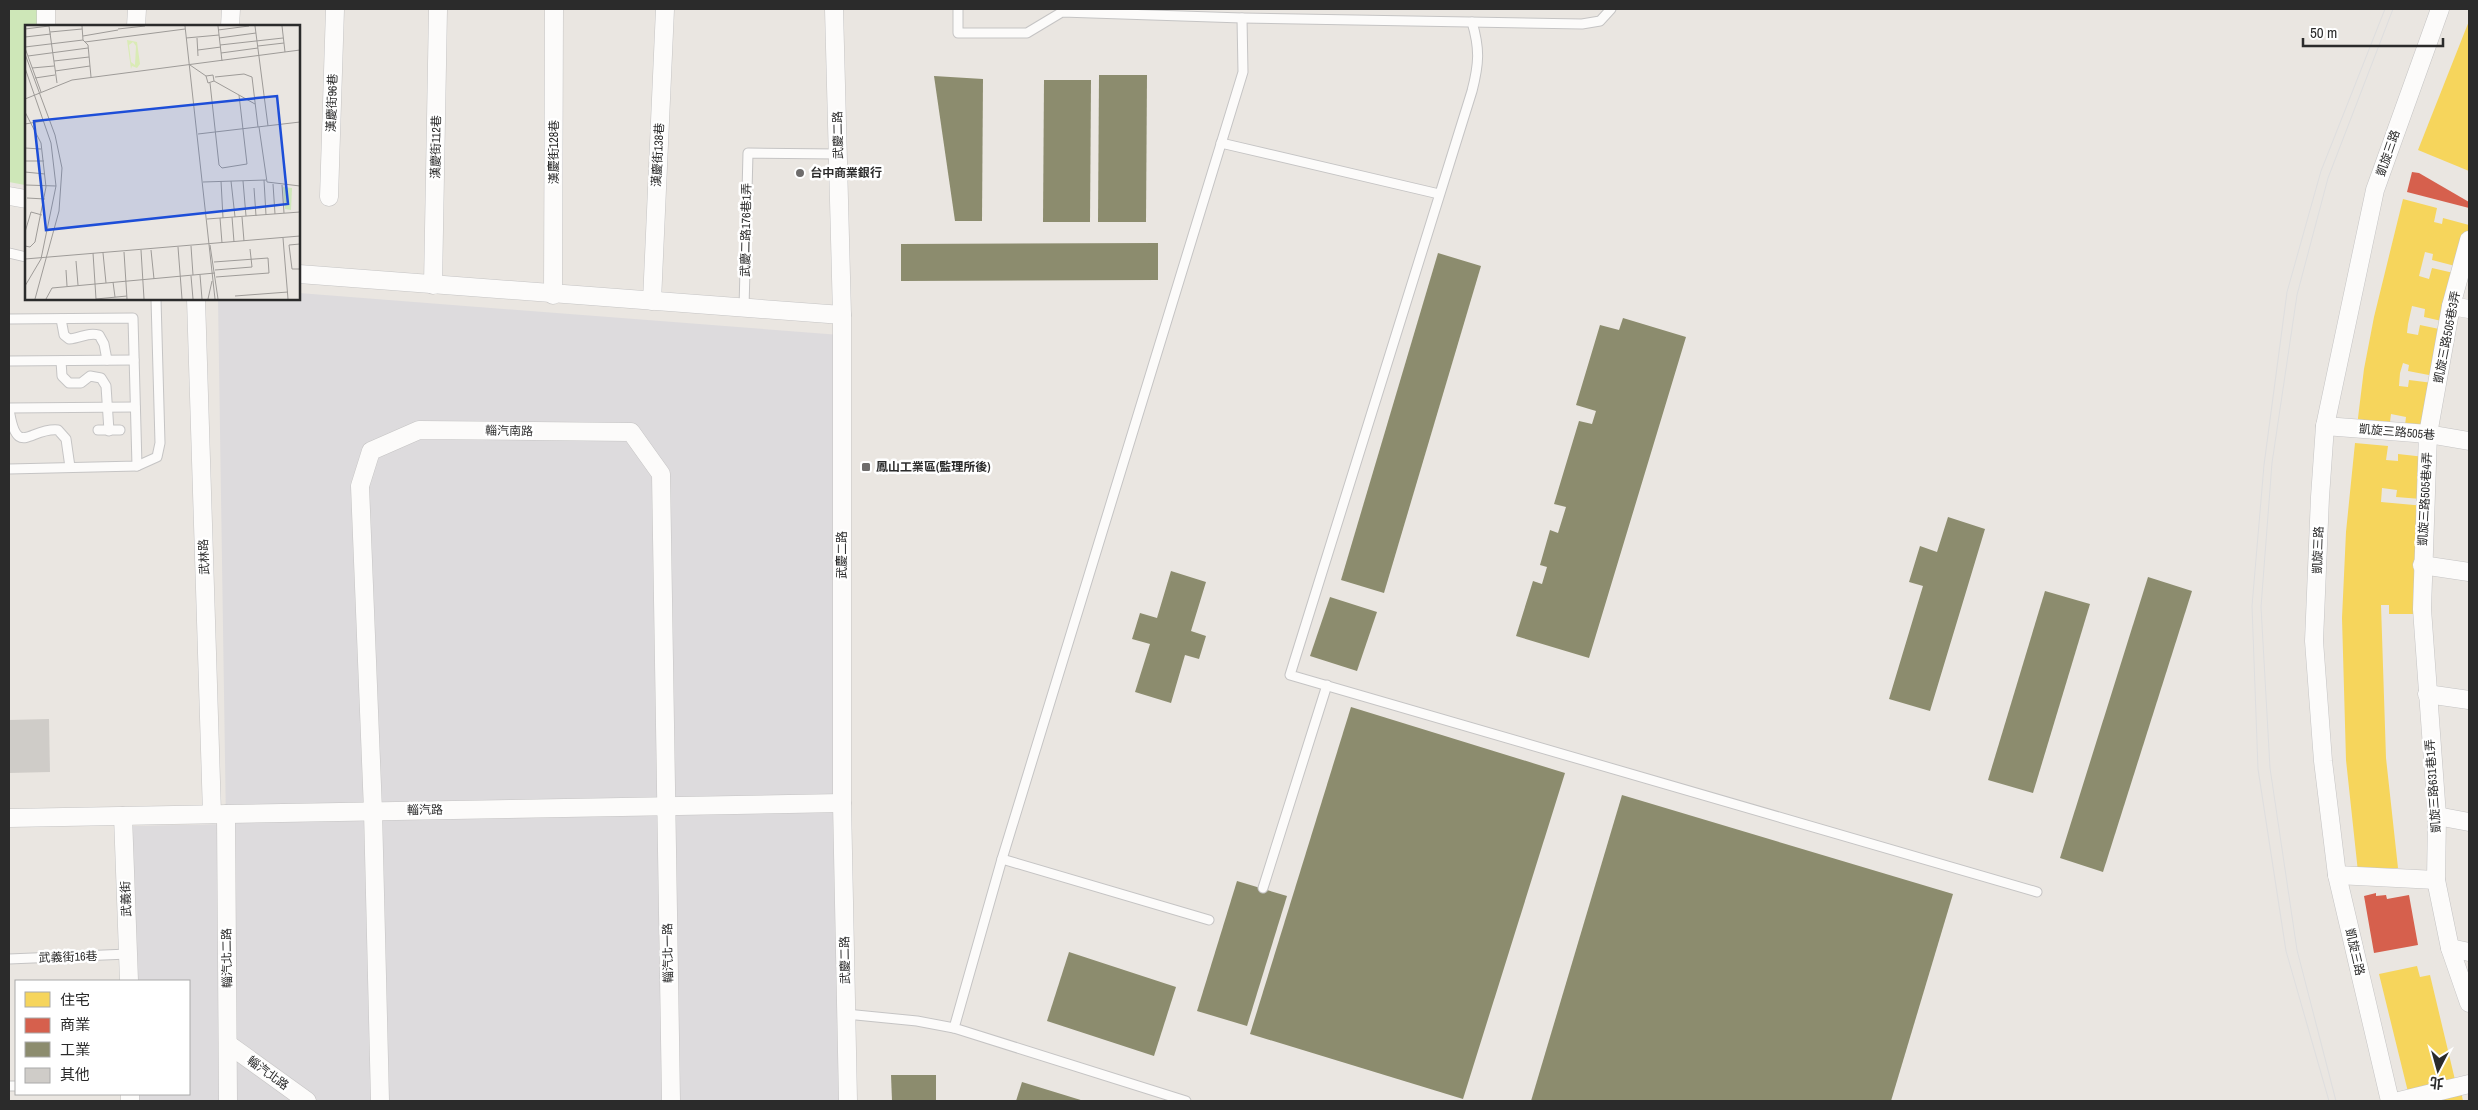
<svg xmlns="http://www.w3.org/2000/svg" width="2478" height="1110" viewBox="0 0 2478 1110" font-family="'Archivo Narrow','Noto Sans TC',sans-serif">
  <rect width="100%" height="100%" fill="#eae6e1"/>
  <!-- industrial -->
  <polygon fill="#dddbdd" points="299,293 840,335 839,1101 138,1101 138,1094 189,1094 189,981 134,981 130,826 226,824 218,299 299,299"/>
  <!-- green -->
  <polygon fill="#cee7b8" points="9,9 37,9 37,26 26,26 25,185 9,182"/>
  <!-- homes -->
  <g fill="#f6d55c">
    <polygon points="2469,21 2469,171 2418,150"/>
    <polygon points="2403,199 2437,208 2434,222 2442,224 2443,218 2469,225 2469,228 2459,267 2432,260 2433,254 2425,252 2419,276 2429,279 2432,268 2458,274 2446,322 2424,317 2425,309 2412,306 2408,324 2407,333 2418,335 2420,325 2444,330 2434,376 2408,371 2409,365 2403,363 2400,373 2399,386 2408,387 2409,380 2433,383 2427,428 2405,425 2406,417 2391,414 2389,430 2357,426 2364,369 2374,317"/>
    <polygon points="2355,443 2388,446 2386,460 2398,461 2398,454 2425,457 2421,499 2396,497 2397,490 2382,488 2381,502 2425,506 2417,614 2389,614 2389,605 2381,605 2386,758 2398,868 2358,872 2346,760 2342,618 2346,532"/>
    <polygon points="2417,966 2420,977 2430,975 2456,1084 2409,1096 2379,974"/>
    <polygon points="2461,1091 2463,1101 2421,1101"/>
  </g>
  <!-- shops -->
  <g fill="#d6604d">
    <polygon points="2412,172 2419,173 2469,202 2469,208 2407,192"/>
    <polygon points="2376,893 2376,896 2386,895 2387,899 2409,895 2418,945 2374,953 2364,896"/>
  </g>
  <!-- industry -->
  <g fill="#8c8c6e">
    <polygon points="1099,75 1147,75 1146,222 1098,222"/>
    <polygon points="934,76 983,79 982,221 955,221"/>
    <polygon points="1044,80 1091,80 1090,222 1043,222"/>
    <polygon points="1158,243 1158,280 901,281 901,244"/>
    <polygon points="1438,253 1481,266 1384,593 1341,580"/>
    <polygon points="1623,318 1686,337 1589,658 1516,636 1533,581 1542,584 1547,567 1540,565 1550,530 1558,533 1566,507 1554,504 1579,421 1592,424 1596,411 1576,405 1600,325 1619,330"/>
    <polygon points="1948,517 1985,529 1930,711 1889,699 1923,586 1909,582 1920,546 1937,552"/>
    <polygon points="1171,571 1206,582 1191,631 1206,636 1199,659 1185,655 1171,703 1135,692 1150,644 1132,639 1140,613 1157,618"/>
    <polygon points="2148,577 2192,591 2103,872 2060,858"/>
    <polygon points="2045,591 2090,604 2033,793 1988,780"/>
    <polygon points="1330,597 1377,612 1357,671 1310,656"/>
    <polygon points="1351,707 1565,773 1463,1099 1250,1034"/>
    <polygon points="1622,795 1953,894 1891,1101 1531,1101"/>
    <polygon points="1237,881 1287,896 1247,1026 1197,1011"/>
    <polygon points="1069,952 1176,987 1154,1056 1047,1021"/>
    <polygon points="891,1075 936,1075 936,1101 892,1101"/>
    <polygon points="1022,1082 1084,1101 1016,1101"/>
  </g>
  <!-- building -->
  <polygon fill="#cfccc8" points="49,719 50,772 9,773 9,720"/>
  <g fill="none" stroke-linecap="round" stroke-linejoin="round">
    <!-- lane casing -->
    <g stroke="#c5c4c4" stroke-width="11">
      <g id="lane">
        <polyline points="958,9 958,33 1027,33 1062,12 1242,18 1582,24 1600,21 1611,9"/>
        <path d="M1472,22C1480,49 1479,64 1472,91L1290,675L2037,892"/>
        <polyline points="1221,143 1439,194"/>
        <polyline points="9,253 26,257"/>
        <polyline points="744,308 748,153 838,154"/>
        <polyline points="9,319 133,318 137,466"/>
        <path d="M61,319L64,335L69,339C81,338 88,332 99,335L104,344L107,360"/>
        <polyline points="9,361 134,360"/>
        <polyline points="61,361 62,376 69,383 81,383 90,376 101,378 106,386 109,431"/>
        <polyline points="9,408 135,407"/>
        <path d="M9,409C17,460 30,427 58,430L66,439L70,467"/>
        <polyline points="98,430 120,430"/>
        <polyline points="9,469 137,466 157,457 160,443 156,299"/>
        <polyline points="1002,859 1209,920"/>
        <polyline points="1263,888 1327,685"/>
        <polyline points="9,959 128,954"/>
        <polyline points="846,1014 917,1021 954,1028"/>
        <polyline points="9,1086 16,1086"/>
        <polyline points="1186,1101 954,1028 1002,859 1243,72 1242,18"/>
      </g>
    </g>
    <!-- street casing -->
    <g stroke="#c5c4c4" stroke-width="19">
      <g id="street">
        <polyline points="834,9 842,315 842,803 848,1101"/>
        <polyline points="46,26 46,9"/>
        <polyline points="136,26 137,9"/>
        <polyline points="230,26 231,9"/>
        <polyline points="9,196 26,199"/>
        <polyline points="329,197 335,9"/>
        <polyline points="2469,240 2451,306 2428,434 2422,609 2437,816 2436,880 2450,948 2469,1003"/>
        <polyline points="299,274 842,315"/>
        <polyline points="433,285 438,9"/>
        <polyline points="553,295 554,9"/>
        <polyline points="196,299 212,814"/>
        <polyline points="652,301 665,9"/>
        <polyline points="2451,306 2469,309"/>
        <polyline points="2325,426 2428,434 2469,441"/>
        <polyline points="2422,565 2469,572"/>
        <polyline points="2427,694 2469,700"/>
        <polyline points="226,814 228,1101"/>
        <polyline points="123,816 129,981"/>
        <polyline points="2437,816 2469,822"/>
        <polyline points="9,818 842,803"/>
        <polyline points="2337,875 2436,880"/>
        <polyline points="2450,948 2469,952"/>
        <polyline points="228,1044 307,1101"/>
        <polyline points="130,1094 130,1101"/>
        <polyline points="380,1101 373,811 360,486 371,451 419,430 631,432 661,474 671,1101"/>
        <polyline points="2390,1101 2337,875 2323,761 2314,641 2320,497 2325,426 2375,190 2440,9"/>
        <polyline points="2399,1101 2469,1084"/>
      </g>
    </g>
    <!-- lane -->
    <use href="#lane" stroke="#fcfbfa" stroke-width="9"/>
    <!-- street -->
    <use href="#street" stroke="#fcfbfa" stroke-width="18"/>
    <!-- tram -->
    <g stroke="#dededf" stroke-width="1">
      <polyline points="2329,1101 2286,951 2258,769 2252,606 2264,465 2287,292 2321,171 2385,9"/>
      <polyline points="2336,1101 2297,950 2270,768 2261,607 2272,463 2297,295 2328,178 2393,9"/>
    </g>
  </g>
  <!-- markers -->
  <g fill="#6e6c6b" stroke="#fff" stroke-width="2">
    <circle cx="800" cy="173" r="5"/>
    <rect x="861" y="462" width="10" height="10" rx="2.5"/>
  </g>
  <g text-anchor="middle" stroke-width="5" stroke-linejoin="round" paint-order="stroke">
    <!-- street labels -->
    <g font-size="12" fill="#2b2b2b" stroke="#fff">
      <text transform="translate(332 103) rotate(-88)" y="4">漢慶街96巷</text>
      <text transform="translate(838 135) rotate(-91)" y="4">武慶二路</text>
      <text transform="translate(436 147) rotate(-89)" y="4">漢慶街112巷</text>
      <text transform="translate(554 152) rotate(-90)" y="4">漢慶街128巷</text>
      <text transform="translate(2388 153) rotate(-71)" y="4">凱旋三路</text>
      <text transform="translate(658 155) rotate(-87)" y="4">漢慶街138巷</text>
      <text transform="translate(746 230) rotate(-89)" y="4">武慶二路176巷1弄</text>
      <text transform="translate(2447 337) rotate(-79)" y="4">凱旋三路505巷3弄</text>
      <text transform="translate(509 431) rotate(1)" y="4">輜汽南路</text>
      <text transform="translate(2397 432) rotate(5)" y="4">凱旋三路505巷</text>
      <text transform="translate(2425 499) rotate(-87)" y="4">凱旋三路505巷4弄</text>
      <text transform="translate(2318 550) rotate(-88)" y="4">凱旋三路</text>
      <text transform="translate(842 555) rotate(-90)" y="4">武慶二路</text>
      <text transform="translate(204 557) rotate(-92)" y="4">武林路</text>
      <text transform="translate(2433 786) rotate(-94)" y="4">凱旋三路631巷1弄</text>
      <text transform="translate(425 810) rotate(-1)" y="4">輜汽路</text>
      <text transform="translate(126 899) rotate(-92)" y="4">武義街</text>
      <text transform="translate(2355 952) rotate(77)" y="4">凱旋三路</text>
      <text transform="translate(668 953) rotate(-91)" y="4">輜汽北一路</text>
      <text transform="translate(68 957) rotate(-2)" y="4">武義街16巷</text>
      <text transform="translate(227 958) rotate(-91)" y="4">輜汽北二路</text>
      <text transform="translate(845 960) rotate(-91)" y="4">武慶二路</text>
      <text transform="translate(268 1073) rotate(36)" y="4">輜汽北路</text>
    </g>
    <!-- poi labels -->
    <g font-size="12" font-weight="bold" fill="#2b2b2b" stroke="#fff" text-anchor="start">
      <text x="810" y="177">台中商業銀行</text>
      <text x="876" y="471">鳳山工業區(監理所後)</text>
    </g>
  </g>
  <!-- overview -->
  <g transform="translate(25 25)">
    <rect width="275" height="275" fill="#eae6e1"/>
    <path d="M258,162L267,163L266,185L260,184Z" fill="#cee7b8"/>
    <path d="M102,15L112,17L115,39L112,43L107,41L106,44ZM108,17L111,21L110,40L106,37L104,20Z" fill="#daebb6" fill-rule="evenodd"/>
    <path fill="none" stroke="#9e9b98" stroke-width="1" d="M24,1L32,58M57,1L58,15L63,20L66,52M160,1L190,274M193,1L197,36M230,1L243,101M257,1L260,27M0,4L24,1M93,4L120,1M193,5L224,1M25,7L57,4M58,11L93,5M0,12L26,9M161,13L194,10M172,13L173,31M194,13L231,8M60,17L160,4M195,20L258,13M233,21L259,18M0,22L58,15M0,23L16,67M173,25L196,22M196,28L233,23M0,29L30,110L37,143L34,186L10,274M3,31L63,23M29,36L64,32M165,40L181,51L188,50L189,56L183,58L181,51M0,43L26,118L31,161L16,234L0,261M7,43L29,41M30,46L65,41M190,52L219,49L227,52L233,102M10,53L30,50M189,56L230,79M185,58L194,140L197,143L222,139L214,70M0,74L47,55L275,25M0,87L16,118L21,162L10,217L5,222L0,221M0,99L18,96M234,102L242,157L275,161M173,109L275,97M0,123L16,124M0,136H19M0,147L20,149M0,154V179M239,155L241,190M196,156L198,193M206,156L210,192M218,156L221,191M178,157L241,155M248,159L250,189M1,160L31,161M257,160L259,188M229,163L231,191M2,173L20,174M207,192L209,217M217,192L219,216M195,193L197,218M182,194L275,187M0,207L6,187L17,190M258,213L263,274M275,219L264,220L267,244H275M185,220L193,274M166,221L168,250M153,222L157,274M116,225L119,274M126,225L129,254M99,227L102,274M68,228L71,274M78,228L81,258M0,234L275,211M51,236L53,260M189,237L243,233L244,248L191,252M41,245L42,261M190,245L227,242L225,224M175,250L177,274M166,251L168,274M88,257L90,272M210,271L263,267M21,274L27,263L190,248M71,274L102,271M183,274L187,256"/>
    <path fill="#1d4ed8" fill-opacity="0.15" stroke="#1d4ed8" stroke-width="2.5" d="M252,71L263,179L21,205L9,96Z"/>
    <rect width="275" height="275" fill="none" stroke="#2b2b2b" stroke-width="2.5"/>
  </g>
  <!-- border -->
  <rect width="2478" height="1110" fill="none" stroke="#2b2b2b" stroke-width="20"/>
  <!-- legend -->
  <rect x="15" y="980" width="175" height="115" fill="#ffffff" stroke="#aaaaaa"/>
  <rect x="25" y="992" width="25" height="15" fill="#f6d55c" stroke="#aaaaaa"/>
  <text x="60" y="1005" font-size="15" fill="#2b2b2b">住宅</text>
  <rect x="25" y="1018" width="25" height="15" fill="#d6604d" stroke="#aaaaaa"/>
  <text x="60" y="1030" font-size="15" fill="#2b2b2b">商業</text>
  <rect x="25" y="1042" width="25" height="15" fill="#8c8c6e" stroke="#aaaaaa"/>
  <text x="60" y="1055" font-size="15" fill="#2b2b2b">工業</text>
  <rect x="25" y="1068" width="25" height="15" fill="#cfccc8" stroke="#aaaaaa"/>
  <text x="60" y="1080" font-size="15" fill="#2b2b2b">其他</text>
  <!-- north arrow -->
  <g transform="translate(2438 1070) rotate(186)" stroke="#ffffff" stroke-width="4" paint-order="stroke">
  <path d="M0-4L9 19L0 12L-9 19Z" fill="#2b2b2b"/>
  <text y="-8" font-size="14" font-weight="bold" text-anchor="middle" fill="#2b2b2b">北</text>
  </g>
  <!-- scale -->
  <path d="M2303 38v8h140v-8" fill="none" stroke="#2b2b2b" stroke-width="2.5"/>
  <text x="2310" y="38" font-size="15" fill="#2b2b2b" stroke="#ffffff" stroke-width="4" paint-order="stroke">50 m</text>
</svg>
